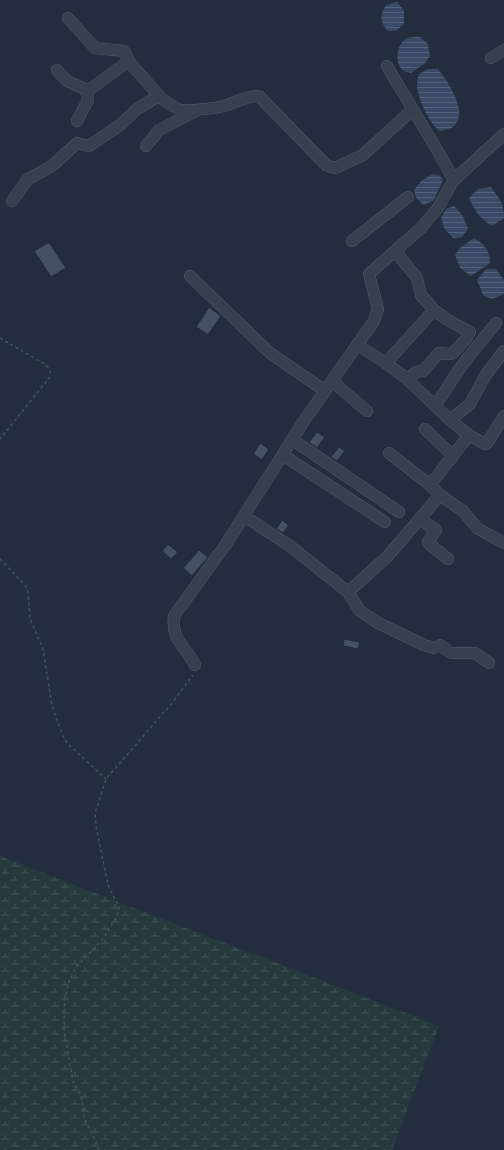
<svg xmlns="http://www.w3.org/2000/svg" width="504" height="1150" viewBox="0 0 504 1150" font-family="Signika,sans-serif">
  <defs>
    <pattern id="wetland-marsh" width="20" height="14" patternUnits="userSpaceOnUse"><rect width="20" height="14" fill="#263a3e"/><path d="M1 5h8M5 5V1M11 12h8M15 12V8" fill="none" stroke="#435559"/></pattern>
    <pattern id="water-rules" width="6" height="5" patternUnits="userSpaceOnUse"><rect width="6" height="5" fill="#3a4a66"/><path d="M0 2.5h6" fill="none" stroke="#54627b"/></pattern>
  </defs>
  <rect width="100%" height="100%" fill="#242d3d"/>
  <!-- wetland -->
  <polygon fill="url(#wetland-marsh)" points="0,856 439,1026 392,1150 0,1150"/>
  <!-- water -->
  <g fill="url(#water-rules)">
    <path d="M397,2L404,10V24L396,31H388C379,21 380,17 386,5Z"/>
    <path d="M420,37L428,44L430,56L425,63L411,73C407,72 402,71 400,67C395,59 398,42 407,38C411,37 416,37 420,37Z"/>
    <path d="M428,69H438C447,80 464,106 458,120C457,123 454,126 452,128L440,131C430,125 418,99 417,87C417,83 418,79 418,75Z"/>
    <polygon points="433,174 440,176 443,180 438,191 433,201 423,205 416,197 414,190 422,180"/>
    <path d="M491,187C499,198 504,203 504,218L492,226C480,219 475,211 469,198L478,189Z"/>
    <polygon points="454,206 463,216 468,229 462,237 453,238 444,228 441,218 446,209"/>
    <path d="M474,238C485,244 490,252 490,263L471,276L460,268L455,255L460,248Z"/>
    <polygon points="486,269 496,269 504,280 504,294 492,299 483,295 477,280"/>
  </g>
  <!-- building -->
  <g fill="#455062" stroke="#1f2634">
    <polygon points="49,242 66,268 51,277 34,251"/>
    <polygon points="209,307 221,316 208,335 196,327"/>
    <polygon points="317,432 325,437 317,448 309,442"/>
    <polygon points="260,443 269,449 262,460 253,454"/>
    <polygon points="339,447 345,451 337,461 331,457"/>
    <polygon points="282,520 289,525 283,533 276,529"/>
    <polygon points="168,544 178,552 171,559 162,551"/>
    <polygon points="199,550 208,557 192,576 183,568"/>
    <polygon points="344,639 360,642 358,649 343,646"/>
  </g>
  <g fill="none" stroke-linecap="round" stroke-linejoin="round">
    <!-- minor casing -->
    <g stroke="#565d6b" stroke-width="12">
      <g id="minor">
        <polyline points="68,18 95,48 124,51 131,64 160,97"/>
        <polyline points="491,58 504,50"/>
        <polyline points="387,66 440,155 454,180"/>
        <polyline points="57,70 67,81 87,90 89,90 129,61"/>
        <polyline points="77,121 88,100 87,90"/>
        <polyline points="146,146 159,130 196,111"/>
        <path d="M12,201L28,179L52,166L77,143L89,146L120,125L137,109L157,97C166,99 172,108 181,110C189,111 217,108 224,106C235,103 246,96 257,96L260,97L326,165L335,168L363,155L412,110"/>
        <polyline points="352,241 408,197"/>
        <polyline points="395,251 417,278 421,295 434,310 448,320 470,332 466,339 453,353 450,354 439,353 423,371 416,372 407,379"/>
        <polyline points="190,276 270,353 325,391"/>
        <polyline points="358,345 386,363 407,379 450,420 469,435 485,444 488,442 504,416"/>
        <polyline points="386,363 434,310"/>
        <polyline points="332,381 367,411"/>
        <polyline points="435,406 462,365 496,323"/>
        <polyline points="450,420 470,404 485,376 504,351"/>
        <polyline points="425,429 453,456"/>
        <polyline points="293,440 399,512"/>
        <polyline points="389,453 430,485 440,495 387,557 348,592 360,611 378,623 424,645 434,648 440,645 451,653 475,653 489,663"/>
        <polyline points="283,455 385,522"/>
        <polyline points="430,485 469,435"/>
        <polyline points="440,495 463,511 477,528 504,543"/>
        <polyline points="244,516 290,546 348,592"/>
        <polyline points="420,519 436,530 429,540 428,543 448,559"/>
        <path d="M195,665C185,645 171,641 174,616L226,544L302,424L338,372L374,321L378,309L369,274L421,228L437,209L454,180L504,134"/>
      </g>
    </g>
    <!-- path -->
    <g stroke="#44575b" stroke-width="1.5" stroke-dasharray="3 3" stroke-linecap="butt">
      <path d="M0,338L43,363C48,366 51,371 50,377L0,439"/>
      <polyline points="0,559 25,585 28,592 30,619 43,649 52,706 63,736 67,743 106,779"/>
      <polyline points="99,1150 95,1139 85,1120 81,1095 73,1081 64,1031 64,1007 68,984 76,967 103,939 117,916 119,907 108,885 96,826 95,813 106,779 172,703 193,675"/>
    </g>
    <!-- minor -->
    <use href="#minor" stroke="#383f4d" stroke-width="11"/>
  </g>
</svg>
